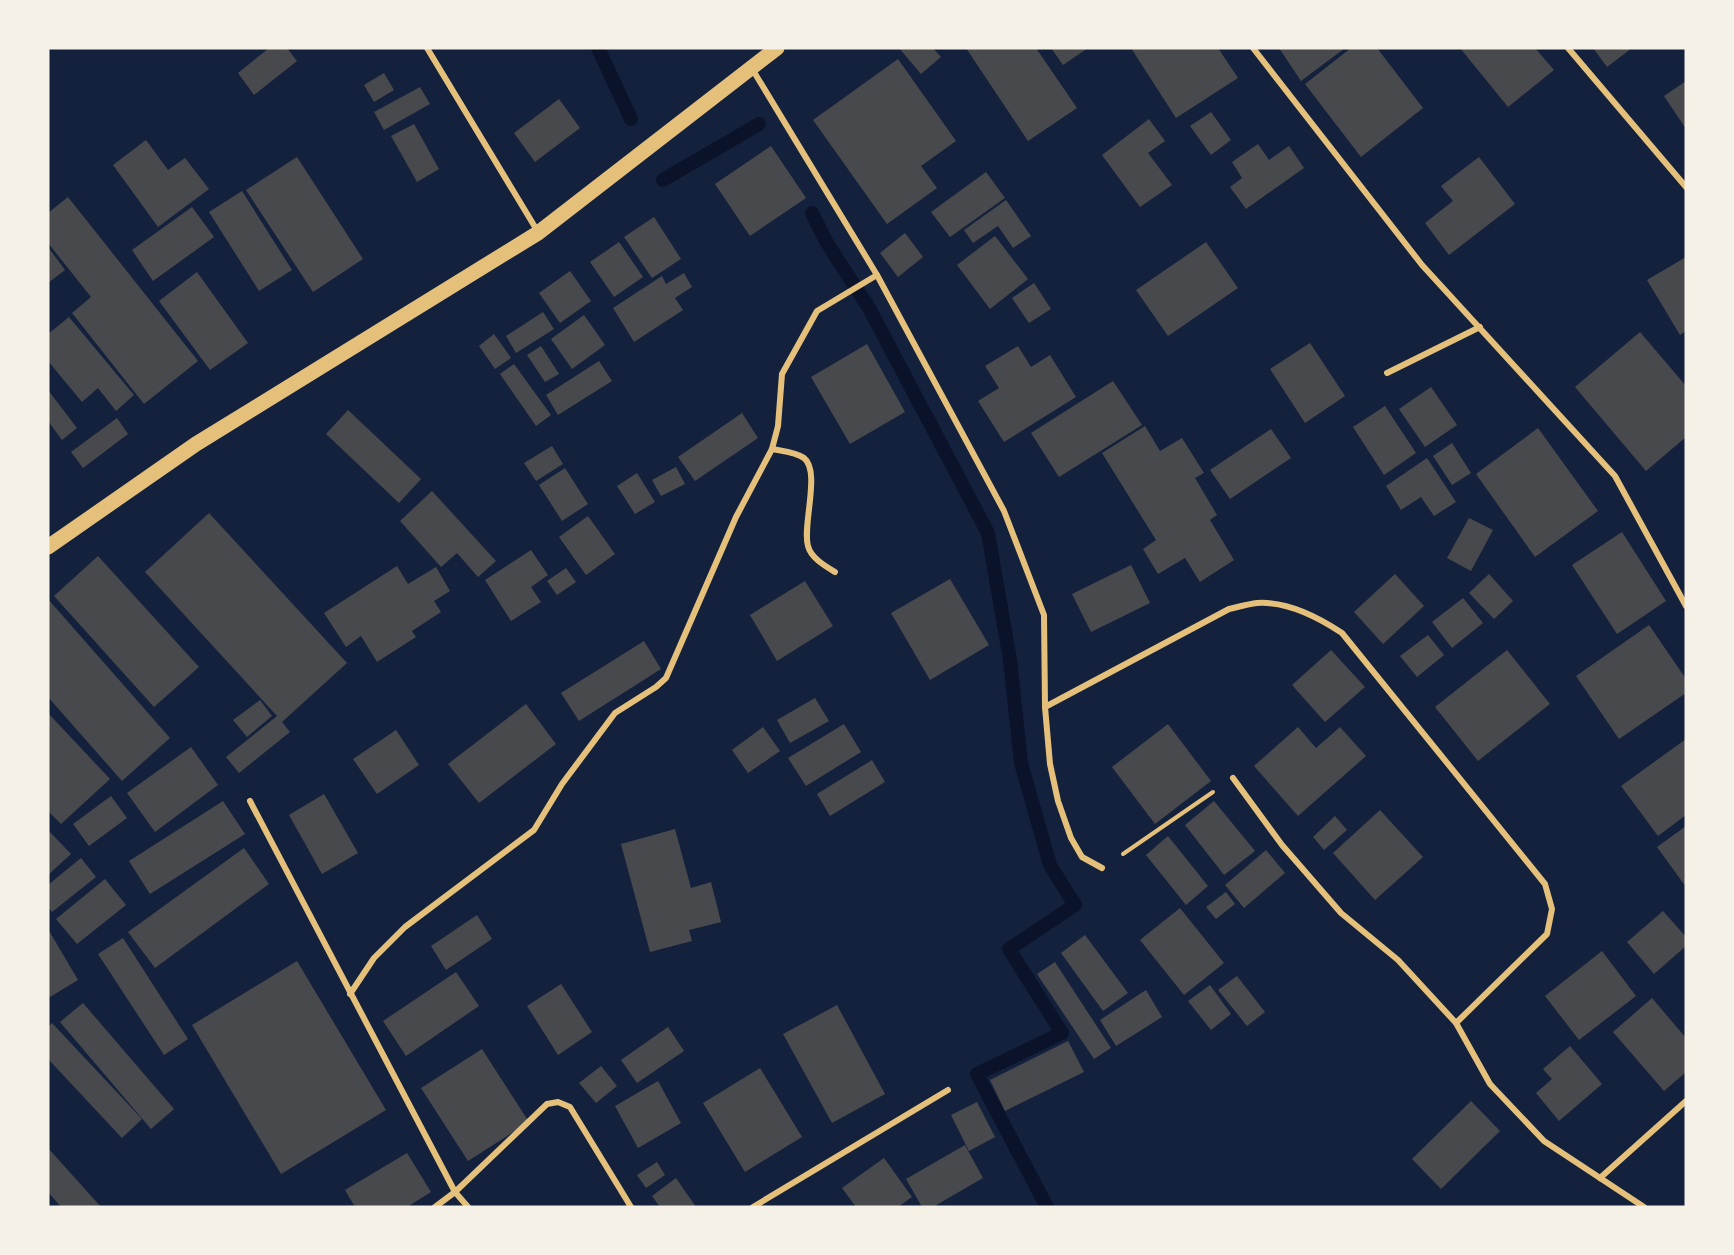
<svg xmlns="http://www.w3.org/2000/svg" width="1734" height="1255" viewBox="0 0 1734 1255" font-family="'Open Sans',sans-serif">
  <rect width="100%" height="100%" fill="#14213d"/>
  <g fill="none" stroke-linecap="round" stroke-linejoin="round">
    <!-- stream -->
    <g stroke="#0b132b" stroke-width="14">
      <polyline points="598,48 631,119"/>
      <polyline points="663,180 759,124"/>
      <polyline points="812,213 827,243 869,308 988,533 1010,660 1021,763 1050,865 1075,905 1009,949 1062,1033 977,1074 1047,1207"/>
    </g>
  </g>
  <!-- building -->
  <g fill="#48494c">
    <polygon points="269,48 287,48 297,61 254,95 238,73"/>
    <polygon points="899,48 933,48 941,57 921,74"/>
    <polygon points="966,48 1036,48 1077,108 1028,141"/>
    <polygon points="1051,48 1088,48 1063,65"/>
    <polygon points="1131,48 1218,48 1238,78 1176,118"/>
    <polygon points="1279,48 1345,48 1301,81"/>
    <polygon points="1351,48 1377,48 1423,108 1361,157 1305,84"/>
    <polygon points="1460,48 1535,48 1554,70 1508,107"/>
    <polygon points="1593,48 1632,48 1607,67"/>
    <polygon points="898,59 956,141 921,166 937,188 887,224 813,120"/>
    <polygon points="384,73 394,90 374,102 364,85"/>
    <polygon points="1686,81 1686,129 1664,96"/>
    <polygon points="420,87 430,104 384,130 374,112"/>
    <polygon points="559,99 580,128 535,162 514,133"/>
    <polygon points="1211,112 1231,140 1211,155 1190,126"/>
    <polygon points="1149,119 1165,141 1148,153 1172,185 1140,207 1102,155"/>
    <polygon points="414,124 439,169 417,182 391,136"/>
    <polygon points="146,140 168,170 185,158 209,189 158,227 113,165"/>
    <polygon points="1258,144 1269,160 1289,146 1304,168 1246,209 1230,187 1242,178 1232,162"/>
    <polygon points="771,146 806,198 750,236 715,184"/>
    <polygon points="297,157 363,259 313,292 246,190"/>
    <polygon points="1479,157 1515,204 1449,255 1425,223 1453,201 1441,186"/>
    <polygon points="986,172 1005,198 950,237 931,212"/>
    <polygon points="242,191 292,270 259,291 209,212"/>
    <polygon points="68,197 198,361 144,404 72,313 91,297 48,243 48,213"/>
    <polygon points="1006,200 1031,236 1013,248 998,226 973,243 964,230"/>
    <polygon points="192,207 214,237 153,281 132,250"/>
    <polygon points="654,217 681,259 652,278 624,237"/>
    <polygon points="905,233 923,257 898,277 880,253"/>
    <polygon points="995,236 1028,279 990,309 957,265"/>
    <polygon points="619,242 643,277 614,297 590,262"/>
    <polygon points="1206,242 1238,288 1168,336 1136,290"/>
    <polygon points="48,247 65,270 48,283"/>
    <polygon points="1686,257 1686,331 1680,335 1647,280"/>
    <polygon points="570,271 591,301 560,323 539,293"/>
    <polygon points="197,272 248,343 210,370 159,301"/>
    <polygon points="684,273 692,287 675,298 683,310 634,342 613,308 662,276 666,284"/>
    <polygon points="1034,283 1051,309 1029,323 1012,298"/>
    <polygon points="543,312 554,329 516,353 506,336"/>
    <polygon points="584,315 605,345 572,369 551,339"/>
    <polygon points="69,317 134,395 116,411 98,388 82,402 48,361 48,334"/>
    <polygon points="1640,332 1686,386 1686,437 1646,471 1575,387"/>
    <polygon points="494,334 511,358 495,369 479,346"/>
    <polygon points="1310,343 1345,396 1305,423 1270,369"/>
    <polygon points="867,344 905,412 850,444 811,377"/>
    <polygon points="541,346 559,374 545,382 527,355"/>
    <polygon points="1018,346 1031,367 1050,355 1076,397 1004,442 978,401 999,388 985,366"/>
    <polygon points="599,361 612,381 558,415 546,395"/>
    <polygon points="514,364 551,415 536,426 500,374"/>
    <polygon points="1113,381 1142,425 1059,477 1031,433"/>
    <polygon points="1431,387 1457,425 1425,447 1399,409"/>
    <polygon points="48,390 77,428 62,440 48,421"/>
    <polygon points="1385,406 1416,453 1384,475 1353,427"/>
    <polygon points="348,410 421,479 399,503 326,434"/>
    <polygon points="742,413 758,438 695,481 678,457"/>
    <polygon points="117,418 128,434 83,468 71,452"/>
    <polygon points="1145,426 1160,451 1182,438 1204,473 1195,478 1217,515 1210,520 1234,560 1200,582 1185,558 1158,574 1143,549 1156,540 1102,453"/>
    <polygon points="1538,428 1598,511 1535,557 1476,474"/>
    <polygon points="1271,429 1291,458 1230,499 1210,470"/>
    <polygon points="1452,443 1471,473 1452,485 1433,456"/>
    <polygon points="552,446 563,464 536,481 524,463"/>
    <polygon points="1427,458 1456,502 1434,516 1421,497 1401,510 1386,486"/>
    <polygon points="676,467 685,484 661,496 652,480"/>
    <polygon points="565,468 588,504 562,521 539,485"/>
    <polygon points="637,473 655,502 635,514 617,486"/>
    <polygon points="432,491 496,561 478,577 457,553 441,567 400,521"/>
    <polygon points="209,513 347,663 282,722 290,732 239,773 226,757 277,716 145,572"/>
    <polygon points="588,516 615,554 586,575 559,537"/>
    <polygon points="1469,518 1493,530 1471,571 1447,558"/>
    <polygon points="1622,532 1666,601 1617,634 1572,565"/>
    <polygon points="531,550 548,575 531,587 541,602 511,621 485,580"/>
    <polygon points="98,556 199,667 154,707 54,596"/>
    <polygon points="1131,565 1150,603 1091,632 1072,594"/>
    <polygon points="397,566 408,584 436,567 450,591 434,601 441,612 412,631 416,637 377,662 361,636 346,647 324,613"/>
    <polygon points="566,568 576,582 557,595 547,581"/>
    <polygon points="1395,574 1424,606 1383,644 1354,612"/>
    <polygon points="1489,574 1513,601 1494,619 1469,593"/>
    <polygon points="950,579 989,645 930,680 891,613"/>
    <polygon points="805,581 833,626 777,661 750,615"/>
    <polygon points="1463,598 1483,623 1452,648 1432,622"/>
    <polygon points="48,599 170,738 122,781 48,697"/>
    <polygon points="1649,625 1686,679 1686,693 1619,739 1576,676"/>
    <polygon points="1428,635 1444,655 1417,677 1400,656"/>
    <polygon points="644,641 661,669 579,721 561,693"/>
    <polygon points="1331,650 1365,687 1325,722 1292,685"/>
    <polygon points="1507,650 1550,704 1478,761 1435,707"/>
    <polygon points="815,698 829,721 790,743 777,720"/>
    <polygon points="260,700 272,716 247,737 233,720"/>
    <polygon points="526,704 556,744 479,803 448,764"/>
    <polygon points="48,713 110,779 61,824 48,811"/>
    <polygon points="844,724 861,752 806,786 788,758"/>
    <polygon points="1168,724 1211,781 1155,824 1112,767"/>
    <polygon points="763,727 780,751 748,773 732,750"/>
    <polygon points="1298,727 1316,748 1340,727 1366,756 1298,816 1254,766"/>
    <polygon points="396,730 419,765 377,794 353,759"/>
    <polygon points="1686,739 1686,815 1658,836 1621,786"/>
    <polygon points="191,747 218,785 155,832 127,793"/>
    <polygon points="872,760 885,782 830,816 817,794"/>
    <polygon points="324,794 358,853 322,874 289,815"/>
    <polygon points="111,796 127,818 89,846 73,824"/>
    <polygon points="223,801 245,834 150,894 129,861"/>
    <polygon points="1214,801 1255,851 1224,875 1185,825"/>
    <polygon points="1380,810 1423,857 1375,900 1333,853"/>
    <polygon points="1335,816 1347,830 1324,850 1313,837"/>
    <polygon points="1686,826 1686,887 1657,847"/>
    <polygon points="675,829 691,888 711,882 721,922 689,930 692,941 650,952 621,844"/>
    <polygon points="48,830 71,854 48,875"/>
    <polygon points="1168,836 1208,886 1186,905 1146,855"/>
    <polygon points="244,848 269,884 155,968 128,932"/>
    <polygon points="1266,850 1285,873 1244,908 1225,885"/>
    <polygon points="81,858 96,877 52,912 48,907 48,885"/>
    <polygon points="105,879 126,905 77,944 56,919"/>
    <polygon points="1226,892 1235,904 1216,919 1206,907"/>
    <polygon points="1180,908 1224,963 1184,995 1140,940"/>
    <polygon points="1663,911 1686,937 1686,946 1654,974 1627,942"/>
    <polygon points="477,915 492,939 446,970 431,946"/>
    <polygon points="48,929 78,980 50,997 48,993"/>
    <polygon points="1085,935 1128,993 1103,1011 1061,953"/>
    <polygon points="123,938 188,1039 164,1055 98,954"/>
    <polygon points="1602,951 1636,996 1579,1040 1545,996"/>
    <polygon points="297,961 386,1110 281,1174 192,1025"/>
    <polygon points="1055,962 1111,1048 1094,1059 1037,974"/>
    <polygon points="456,972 479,1006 406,1056 383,1021"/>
    <polygon points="1237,976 1265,1012 1247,1026 1218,990"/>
    <polygon points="561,984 592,1032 558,1055 527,1006"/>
    <polygon points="1210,985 1231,1014 1211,1030 1188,1001"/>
    <polygon points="1146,990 1162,1017 1116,1046 1100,1020"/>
    <polygon points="1652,998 1686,1038 1686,1072 1664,1091 1613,1032"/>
    <polygon points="83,1003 174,1109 151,1129 60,1022"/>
    <polygon points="837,1005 885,1094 832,1123 783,1034"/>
    <polygon points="52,1023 142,1119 122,1138 48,1059 48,1027"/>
    <polygon points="668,1027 684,1051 637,1083 621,1060"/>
    <polygon points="1068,1041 1084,1072 1005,1111 990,1080"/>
    <polygon points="1570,1046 1602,1084 1559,1121 1536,1093 1552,1079 1543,1069"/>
    <polygon points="482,1049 529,1122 468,1161 421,1088"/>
    <polygon points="601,1066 617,1086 596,1103 579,1083"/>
    <polygon points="760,1068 802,1137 745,1172 703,1103"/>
    <polygon points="658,1081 681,1123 638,1148 615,1106"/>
    <polygon points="1471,1101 1500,1131 1441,1189 1412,1159"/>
    <polygon points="977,1102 995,1137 969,1151 951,1115"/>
    <polygon points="965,1145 983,1178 933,1207 922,1207 906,1179"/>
    <polygon points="48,1148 101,1207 61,1207 48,1192"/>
    <polygon points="407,1153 431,1192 407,1207 355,1207 345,1190"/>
    <polygon points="884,1158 912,1197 898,1207 856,1207 842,1188"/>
    <polygon points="657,1162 665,1175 646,1188 637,1175"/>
    <polygon points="676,1178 696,1207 660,1207 652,1196"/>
  </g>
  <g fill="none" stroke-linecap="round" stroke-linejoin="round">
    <!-- path -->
    <polyline stroke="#e5c07b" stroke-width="4" points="1123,854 1213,792"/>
    <!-- minor -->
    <g stroke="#e5c07b" stroke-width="6">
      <polyline points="427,48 538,232"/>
      <polyline points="1253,48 1422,265 1615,476 1686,606"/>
      <polyline points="1568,48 1686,187"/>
      <polyline points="751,67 877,275 1004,511 1044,615 1045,707 1050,764 1058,801 1071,838 1082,857 1102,868"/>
      <polyline points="1387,373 1480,327"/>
      <path d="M772,449C782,451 796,452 804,458C821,471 802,526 808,546C811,558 825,566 835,572"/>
      <path d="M1045,707L1229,609C1238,607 1248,604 1257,603C1287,601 1318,617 1342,633L1545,884L1552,909L1547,934L1456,1023"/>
      <polyline points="1233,778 1282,845 1341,913 1398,960 1456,1023 1490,1084 1544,1141 1644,1207"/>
      <polyline points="250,801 455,1192 468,1207"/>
      <polyline points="350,994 374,958 405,927 534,830 562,784 615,713 656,687 666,678 736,517 772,449 778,426 782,374 817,311 877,275"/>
      <polyline points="1600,1178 1686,1101"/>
      <polyline points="435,1207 455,1192 547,1104 558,1102 570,1107 631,1207"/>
      <polyline points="753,1207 948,1090"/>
    </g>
    <!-- primary -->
    <polyline stroke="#e5c07b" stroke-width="15" points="48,547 196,444 538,233 777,48"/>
  </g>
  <!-- border -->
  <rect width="1734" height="1255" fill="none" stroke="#f6f1e7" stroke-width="99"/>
</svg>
